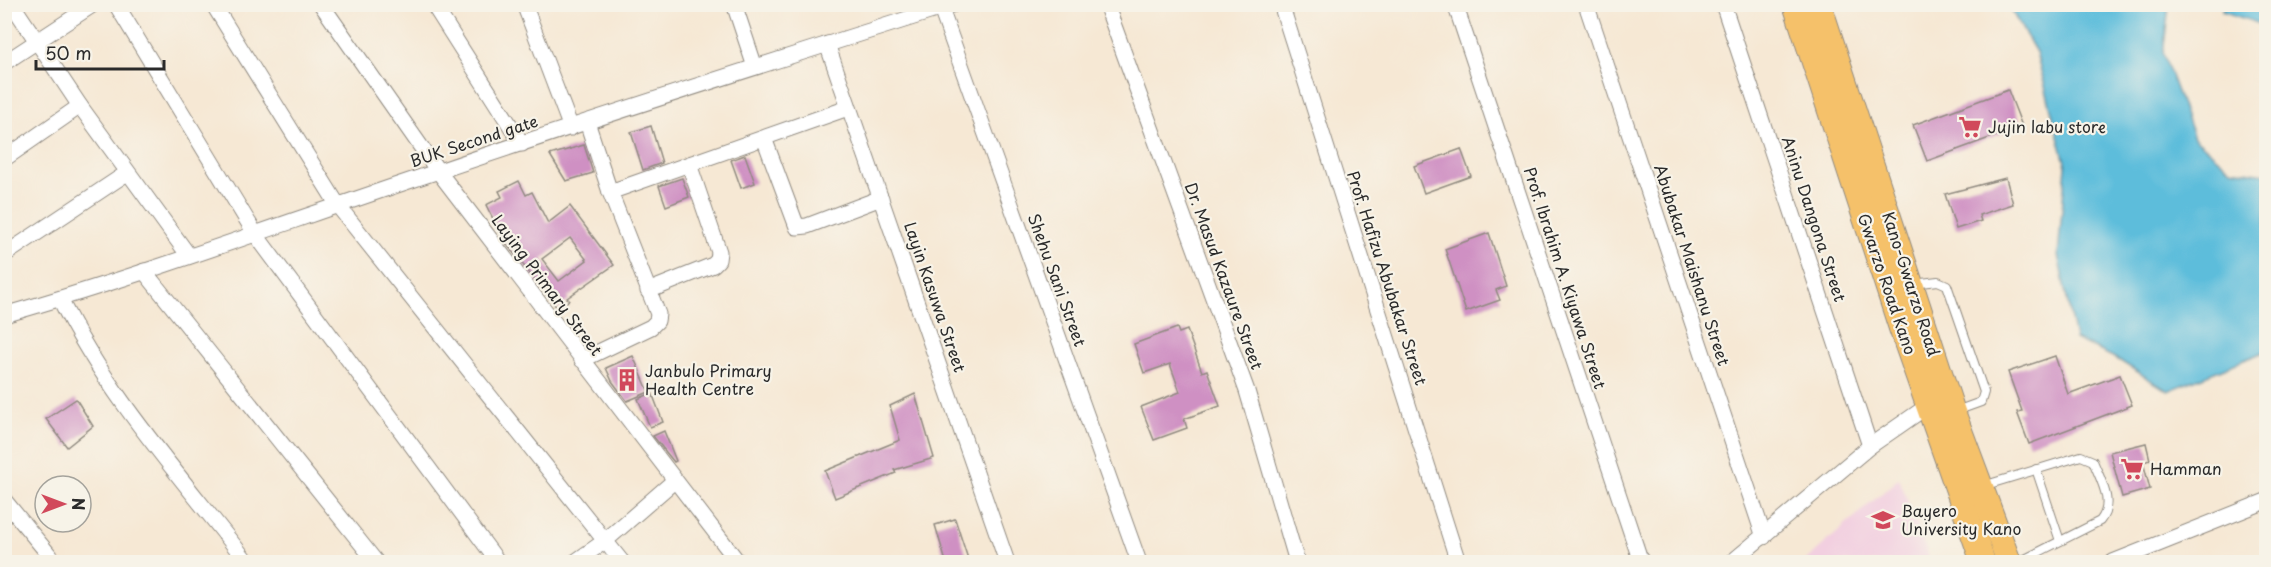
<svg xmlns="http://www.w3.org/2000/svg" width="2271" height="567" viewBox="0 0 2271 567" font-family="'Playpen Sans',sans-serif">
  <rect width="100%" height="100%" fill="#f7f3e8"/>
  <filter id="ink" filterUnits="userSpaceOnUse"><feTurbulence type="fractalNoise" baseFrequency=".0167" numOctaves="2"/><feDisplacementMap in="SourceGraphic" scale="12" xChannelSelector="R" yChannelSelector="G"/><feConvolveMatrix kernelMatrix="1 2 1 2 8 2 1 2 1" color-interpolation-filters="sRGB"/></filter>
  <filter id="wash" filterUnits="userSpaceOnUse"><feTurbulence type="fractalNoise" baseFrequency=".008" numOctaves="4" result="noise"/><feDisplacementMap in="SourceGraphic" scale="24" xChannelSelector="R" yChannelSelector="G"/><feGaussianBlur stdDeviation="1.35" result="paint"/><feColorMatrix in="noise" values="0 0 0 0 0 0 0 0 0 0 0 0 0 0 0 0 0 1.4 0 .05"/><feComposite in="paint" operator="in"/></filter>
  <g filter="url(#wash)">
    <rect width="100%" height="100%" fill="#f6e8d4"/>
    <!-- built -->
    <polygon fill="#f2cfe0" points="1899,478 1931,562 1804,562"/>
    <!-- water -->
    <g fill="#5dbddb" stroke="#447483" stroke-width="1.5">
      <polygon points="2008,5 2169,5 2163,54 2194,138 2231,169 2266,174 2266,351 2168,391 2117,359 2075,339 2058,255 2066,166 2036,52"/>
      <polygon points="2223,5 2266,5 2266,26 2222,11"/>
    </g>
    <g id="blocks">
      <!-- building -->
      <g fill="#cf90c3" fill-rule="evenodd">
        <polygon points="2008,90 2022,126 1927,161 1913,125"/>
        <polygon points="651,126 662,163 643,170 631,132"/>
        <polygon points="584,145 593,173 566,181 550,155"/>
        <polygon points="1461,149 1471,176 1424,193 1414,166"/>
        <polygon points="745,155 755,183 741,188 731,160"/>
        <polygon points="682,178 689,197 666,206 659,186"/>
        <polygon points="2006,178 2013,204 1979,215 1981,221 1956,229 1945,194"/>
        <path d="M519,181L526,195L532,192L548,223L570,206L614,265L567,298L569,300L558,309L505,242L486,205L502,197L499,191ZM570,238L587,260L559,281L542,259Z"/>
        <polygon points="1489,233 1506,286 1496,290 1500,300 1466,312 1445,249"/>
        <polygon points="1177,328 1179,333 1187,330 1202,372 1207,370 1220,406 1184,419 1187,428 1154,440 1141,407 1180,392 1170,364 1144,373 1134,344"/>
        <polygon points="633,356 649,392 627,401 612,381 606,368"/>
        <polygon points="2055,356 2068,394 2120,375 2132,405 2029,444 2017,412 2022,411 2008,372"/>
        <polygon points="652,393 663,422 650,427 638,399"/>
        <polygon points="915,394 934,458 894,470 896,473 835,498 825,471 900,440 890,406"/>
        <polygon points="76,399 93,426 67,447 46,419"/>
        <polygon points="664,431 676,461 674,462 653,436"/>
        <polygon points="2146,443 2150,460 2143,462 2150,489 2122,497 2110,452"/>
        <polygon points="955,519 969,562 946,562 935,525"/>
      </g>
    </g>
  </g>
  <g filter="url(#ink)">
    <use href="#blocks" fill-opacity="0" stroke="#908a80" stroke-width="1.5"/>
    <g fill="none" stroke-linecap="round" stroke-linejoin="round">
      <!-- service casing -->
      <g stroke="#908a80" stroke-width="10">
        <g id="service">
          <polyline points="1913,284 1938,281 1947,285 1984,392 1981,402 1956,411"/>
          <polyline points="2036,469 2060,541"/>
          <path d="M1983,486L2081,456L2093,461C2101,481 2115,503 2100,521L2019,562"/>
        </g>
      </g>
      <!-- minor casing -->
      <g stroke="#908a80" stroke-width="17">
        <g id="minor">
          <polyline points="12,4 80,106 189,256"/>
          <polyline points="116,4 256,235 498,562"/>
          <polyline points="213,4 339,207 622,562"/>
          <polyline points="321,4 438,171 738,562"/>
          <polyline points="433,4 522,144"/>
          <polyline points="524,4 571,128"/>
          <polyline points="734,4 755,67"/>
          <polyline points="1106,4 1247,391 1297,562"/>
          <polyline points="1281,4 1458,562"/>
          <polyline points="1455,4 1641,562"/>
          <polyline points="1586,4 1764,537"/>
          <polyline points="1723,4 1870,446"/>
          <polyline points="941,9 1139,562"/>
          <polyline points="827,44 1007,562"/>
          <polyline points="4,63 94,4"/>
          <polyline points="764,138 797,227 807,226 881,198"/>
          <polyline points="4,159 80,106"/>
          <polyline points="610,192 848,108"/>
          <polyline points="4,255 127,173"/>
          <polyline points="144,271 376,562"/>
          <polyline points="648,291 713,265 718,260 719,252 689,164"/>
          <path d="M60,299C107,395 182,478 247,562"/>
          <path d="M4,315C151,273 294,219 439,171C610,113 783,58 955,4"/>
          <polyline points="582,360 651,327 657,321 658,314 610,192 587,122"/>
          <polyline points="4,500 55,562"/>
          <polyline points="575,562 605,541 674,481"/>
          <polyline points="1732,562 1870,446 1929,405"/>
          <polyline points="2113,562 2266,501"/>
        </g>
      </g>
      <!-- primary casing -->
      <g stroke="#908a80" stroke-width="26">
        <g id="primary">
          <polyline points="1795,4 1901,328 1983,562"/>
          <polyline points="1819,4 1953,412 2009,562"/>
        </g>
      </g>
      <!-- service -->
      <use href="#service" stroke="#fff" stroke-width="8"/>
      <!-- minor -->
      <use href="#minor" stroke="#fff" stroke-width="15"/>
      <!-- primary -->
      <use href="#primary" stroke="#f5c16b" stroke-width="24"/>
    </g>
  </g>
  <!-- icons -->
  <defs>
    <g id="supermarket-bare" transform="scale(1.8)"><path d="M-6-5.5h2.5l.6 2H6L4.5 2H-2.5L-4.4-4H-6ZM-1.5 3.2a1.3 1.3 0 1 0 .1 0ZM3 3.2a1.3 1.3 0 1 0 .1 0Z" fill="#d1495b" stroke="#f7f3e8" stroke-width="2.5" paint-order="stroke"/></g>
    <g id="building-bare" transform="scale(1.8)"><path d="M-4-6H4V6H1V3H-1V6H-4ZM-2.5-4.3h1.7v1.8h-1.7ZM.8-4.3h1.7v1.8H.8ZM-2.5-1h1.7V.8h-1.7ZM.8-1h1.7V.8H.8Z" fill="#d1495b" stroke="#f7f3e8" stroke-width="2.5" paint-order="stroke"/></g>
    <g id="university-bare" transform="scale(1.8)"><path d="M0-5L7-2L0 1L-7-2ZM-4 1L0 2.5L4 1V4Q0 6-4 4Z" fill="#d1495b" stroke="#f7f3e8" stroke-width="2.5" paint-order="stroke"/></g>
  </defs>
  <g fill-rule="evenodd">
    <use href="#supermarket-bare" x="1970" y="127"/>
    <use href="#building-bare" x="627" y="380"/>
    <use href="#supermarket-bare" x="2132" y="469"/>
    <use href="#university-bare" x="1883" y="520"/>
  </g>
  <g text-anchor="middle" stroke-width="4.5" stroke-linejoin="round" paint-order="stroke">
    <!-- poi labels -->
    <g font-size="16" fill="#2b2b2b" stroke="#f7f3e8" text-anchor="start">
      <text x="1988" y="133">Jujin labu store</text>
      <text x="645" y="377">Janbulo Primary<tspan x="645" dy="18">Health Centre</tspan></text>
      <text x="2150" y="475">Hamman</text>
      <text x="1901" y="517">Bayero<tspan x="1901" dy="18">University Kano</tspan></text>
    </g>
    <!-- street labels -->
    <g font-size="16" fill="#2b2b2b" stroke="#f7f3e8">
      <text transform="translate(474 141) rotate(-18)" y="6">BUK Second gate</text>
      <text transform="translate(1814 219) rotate(72)" y="6">Aninu Dangona Street</text>
      <text transform="translate(1692 265) rotate(72)" y="6">Abubakar Maishanu Street</text>
      <text transform="translate(1224 276) rotate(70)" y="6">Dr. Masud Kazaure Street</text>
      <text transform="translate(1387 278) rotate(72)" y="6">Prof. Hafizu Abubakar Street</text>
      <text transform="translate(1565 278) rotate(72)" y="6">Prof. Ibrahim A. Kiyawa Street</text>
      <text transform="translate(1057 280) rotate(70)" y="6">Shehu Sani Street</text>
      <text transform="translate(1887 284) rotate(71)" y="6">Gwarzo Road Kano</text>
      <text transform="translate(1911 284) rotate(72)" y="6">Kano-Gwarzo Road</text>
      <text transform="translate(547 285) rotate(53)" y="6">Laying Primary Street</text>
      <text transform="translate(935 297) rotate(71)" y="6">Layin Kasuwa Street</text>
    </g>
  </g>
  <!-- margin -->
  <rect width="2271" height="567" fill="none" stroke="#f7f3e8" stroke-width="24"/>
  <!-- north arrow -->
  <g transform="translate(63 504) rotate(90)"><circle r="28" fill="#f7f3e8" stroke="#a5a39c" stroke-width="1.5"/>
  <path d="M0-4.5L10 22L0 15L-10 22Z" fill="#d1495b"/>
  <text y="-9" font-size="16" font-weight="bold" text-anchor="middle" fill="#2b2b2b">N</text>
  </g>
  <!-- scale -->
  <path d="M36 60v9h128v-9" fill="none" stroke="#2b2b2b" stroke-width="3"/>
  <text x="45" y="60" font-size="18" fill="#2b2b2b" stroke="#f7f3e8" stroke-width="4.5" paint-order="stroke">50 m</text>
</svg>
